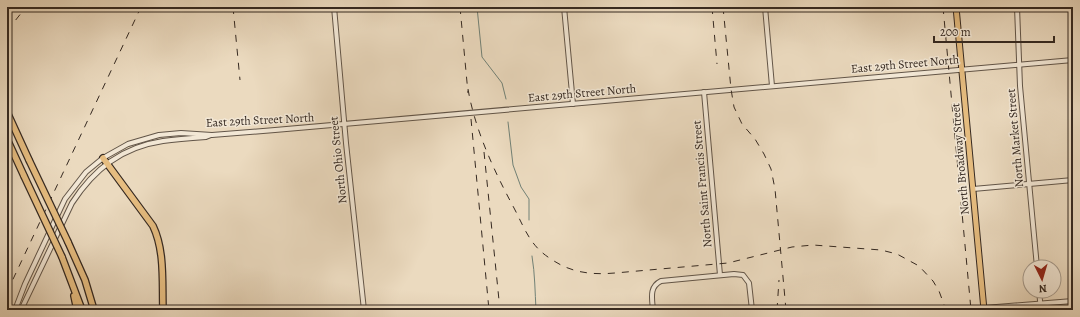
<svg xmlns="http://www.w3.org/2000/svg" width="1080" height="317" viewBox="0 0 1080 317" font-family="Alegreya,serif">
  <rect width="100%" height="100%" fill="#ebdabf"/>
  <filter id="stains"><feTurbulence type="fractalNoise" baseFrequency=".005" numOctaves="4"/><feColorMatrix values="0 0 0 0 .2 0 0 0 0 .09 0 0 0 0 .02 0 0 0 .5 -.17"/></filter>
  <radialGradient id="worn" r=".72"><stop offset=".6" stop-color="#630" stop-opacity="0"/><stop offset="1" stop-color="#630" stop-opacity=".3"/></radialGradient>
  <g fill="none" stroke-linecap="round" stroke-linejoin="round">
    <!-- stream -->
    <g stroke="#718176" stroke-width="1">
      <polyline points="477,7 482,57 502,83 506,99"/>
      <polyline points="508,122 513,165 521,187 529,199 529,220"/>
      <path d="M532,256C535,274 535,292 536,310"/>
    </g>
    <!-- minor casing -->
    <g stroke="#625548" stroke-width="6">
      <g id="minor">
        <polyline points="334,7 346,143 364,310"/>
        <polyline points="564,7 573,104"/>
        <polyline points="765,7 772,86"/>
        <polyline points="1017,7 1020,86 1037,267"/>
        <polyline points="704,92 720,275"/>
        <polyline points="973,189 1073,180"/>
        <polyline points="1039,291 1041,310"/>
        <polyline points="984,308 1073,301"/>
        <polyline points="15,310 25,284 65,199 86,172 103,158 128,144 159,135 181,133 212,135 275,130 1073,60"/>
        <path d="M21,310L72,203C94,169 122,147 163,141C177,139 191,138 206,137L211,135"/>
        <path d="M653,310C652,298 649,287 661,281L734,274L743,275L749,283L752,310"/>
      </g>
    </g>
    <!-- major casing -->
    <g stroke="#352921" stroke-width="7">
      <polyline id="major" points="956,7 984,310"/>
    </g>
    <!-- highway casing -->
    <g stroke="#352921" stroke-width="8">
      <g id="highway">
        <polyline points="7,112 29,160"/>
        <polyline points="7,139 24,176"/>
        <path d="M103,158L153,226C165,251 162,283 163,310"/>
        <polyline points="68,242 85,280 94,310"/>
        <polyline points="62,257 82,310"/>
        <polyline points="74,296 77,310"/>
      </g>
    </g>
    <!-- minor -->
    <use href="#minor" stroke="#f2e7d5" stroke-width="4"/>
    <!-- major -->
    <use href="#major" stroke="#e6bd80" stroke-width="5"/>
    <!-- highway -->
    <use href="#highway" stroke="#e6bd80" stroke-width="5.5"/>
    <!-- rail -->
    <g stroke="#352921" stroke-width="1" stroke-dasharray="7 7" stroke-linecap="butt">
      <polyline points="233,7 240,80"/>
      <polyline points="460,7 468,93"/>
      <polyline points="712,7 717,64"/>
      <polyline points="723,7 731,89 734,107 742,124 755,139 764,154 771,169 775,189 786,310"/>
      <polyline points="943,7 971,310"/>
      <polyline points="7,31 26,7"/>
      <path d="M468,89C475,130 494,171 514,208C525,229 530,246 551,259C571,273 592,275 615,273L728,263L792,247L813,245L881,250L897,254L919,266L933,281L939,291L946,310"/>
      <polyline points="471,119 489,310"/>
      <polyline points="484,152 500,310"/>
      <polyline points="7,292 141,7"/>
      <polyline points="777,310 779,280"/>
    </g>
    <!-- highway-bridge casing -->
    <g stroke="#352921" stroke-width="8" stroke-linecap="butt">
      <g id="highway-bridge">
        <polyline points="29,160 68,242"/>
        <polyline points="24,176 62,257"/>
      </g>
    </g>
    <!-- highway-bridge -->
    <use href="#highway-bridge" stroke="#e6bd80" stroke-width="5.5"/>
  </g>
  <g text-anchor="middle" stroke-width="3" stroke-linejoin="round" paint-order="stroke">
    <!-- street labels -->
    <g font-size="12" fill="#352921" stroke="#f2e7d5">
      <text transform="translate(905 64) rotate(-5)" y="4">East 29th Street North</text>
      <text transform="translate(582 93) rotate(-5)" y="4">East 29th Street North</text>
      <text transform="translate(260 120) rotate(-3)" y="4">East 29th Street North</text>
      <text transform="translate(1015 138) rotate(-95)" y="4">North Market Street</text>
      <text transform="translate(960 159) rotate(-95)" y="4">North Broadway Street</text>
      <text transform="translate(338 160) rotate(-96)" y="4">North Ohio Street</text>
      <text transform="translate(702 184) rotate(-95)" y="4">North Saint Francis Street</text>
    </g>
  </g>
  <!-- margin -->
  <rect width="1080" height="317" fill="none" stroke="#ebdabf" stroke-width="24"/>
  <rect x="8" y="8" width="1064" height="301" fill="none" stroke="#352921" stroke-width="2"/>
  <rect x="12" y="12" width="1056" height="293" fill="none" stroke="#352921"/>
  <!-- north arrow -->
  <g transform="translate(1042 279) rotate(175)"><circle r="19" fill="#f2e7d5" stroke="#a69b8d"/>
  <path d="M0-3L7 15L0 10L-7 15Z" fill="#8f2418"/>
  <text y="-6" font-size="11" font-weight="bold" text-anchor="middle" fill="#352921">N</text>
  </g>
  <!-- scale -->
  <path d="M934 36v6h120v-6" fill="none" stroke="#352921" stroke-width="2"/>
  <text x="940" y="36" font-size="12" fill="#352921" stroke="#f2e7d5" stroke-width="3" paint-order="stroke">200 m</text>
  <rect width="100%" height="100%" filter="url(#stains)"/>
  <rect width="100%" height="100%" fill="url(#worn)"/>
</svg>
